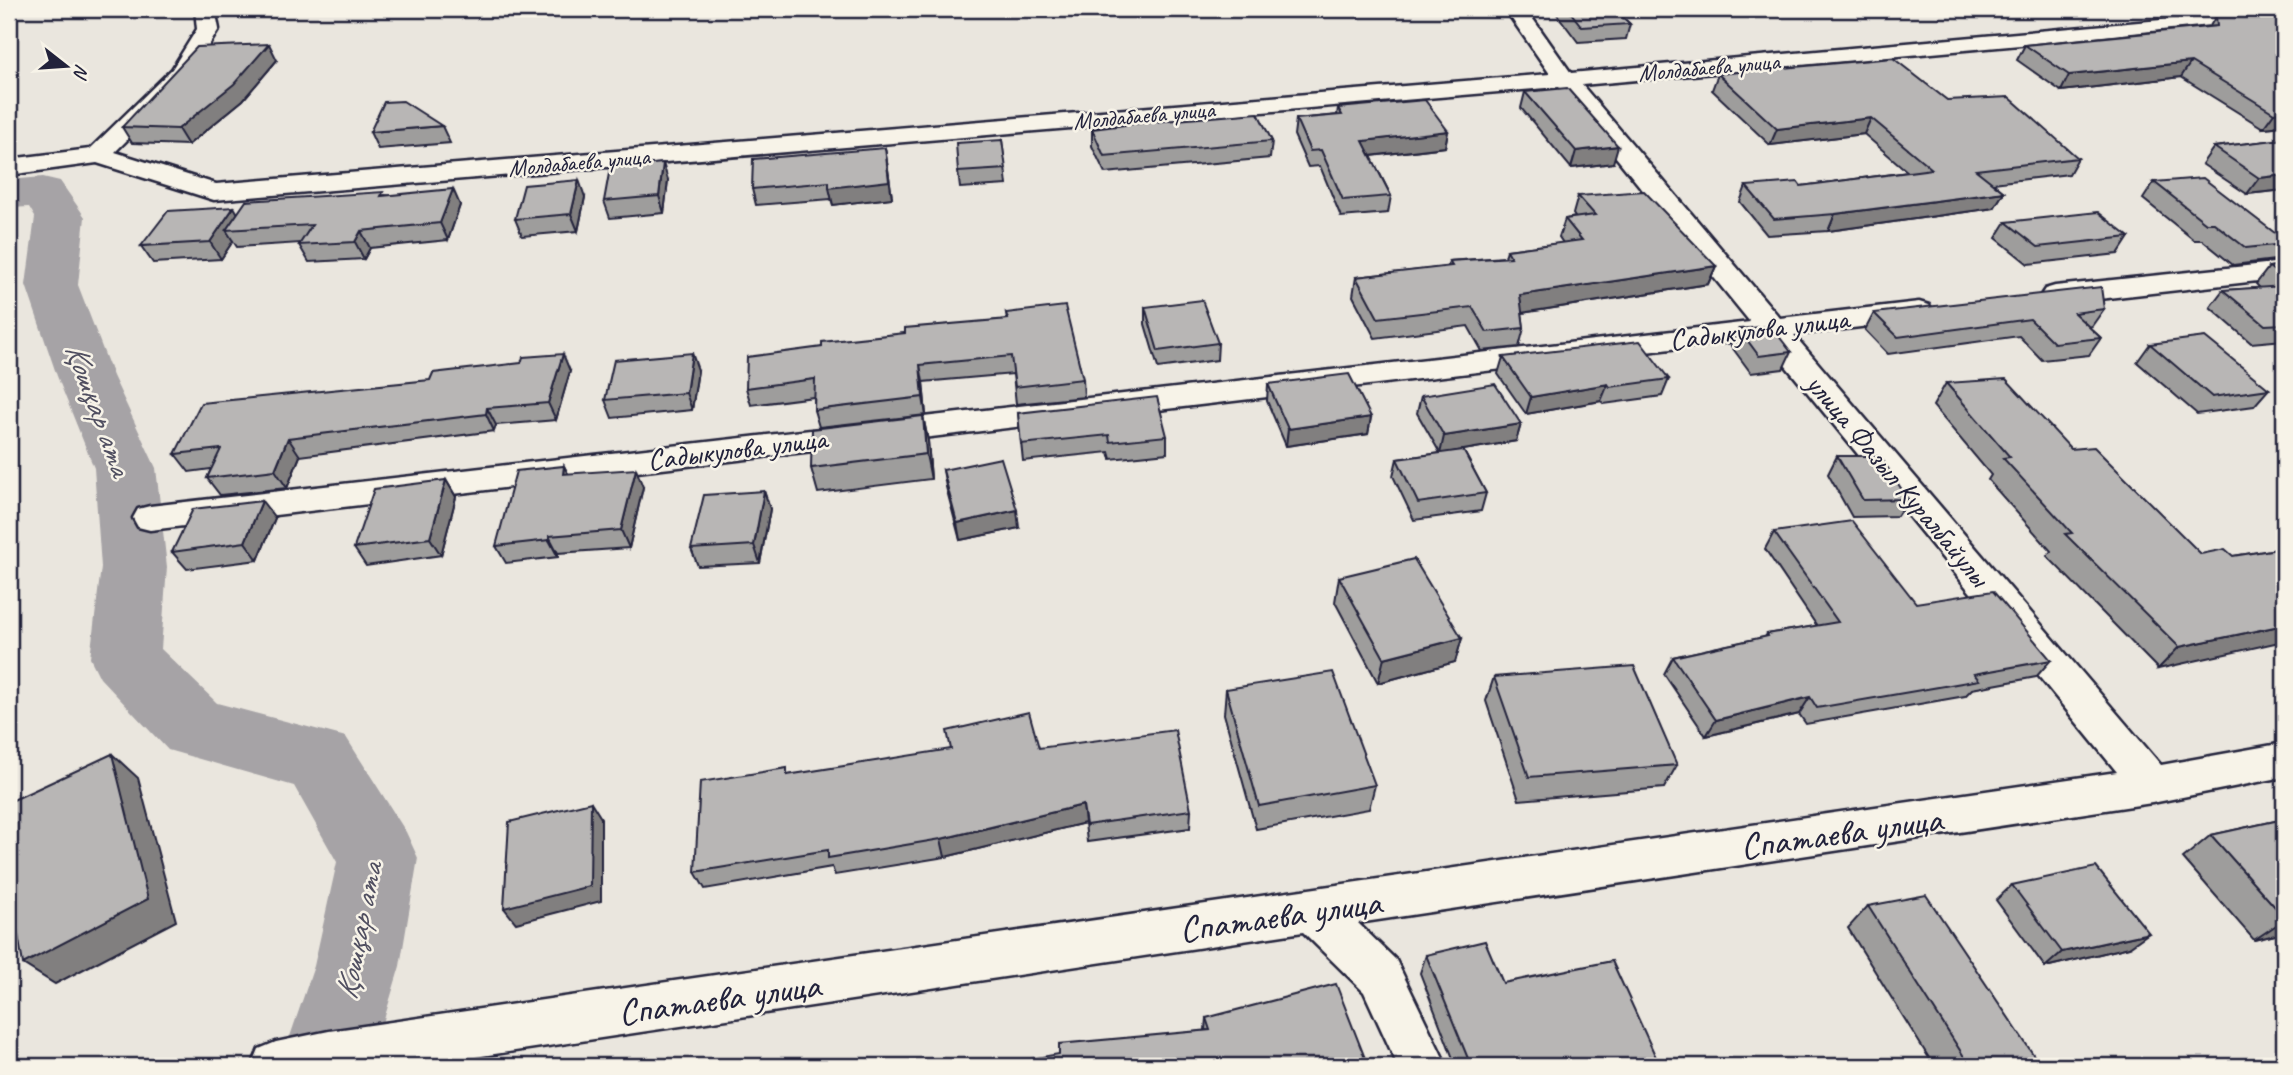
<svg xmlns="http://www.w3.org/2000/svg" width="2293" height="1075" viewBox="0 0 2293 1075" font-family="Caveat,sans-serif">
  <rect width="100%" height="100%" fill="#eae6de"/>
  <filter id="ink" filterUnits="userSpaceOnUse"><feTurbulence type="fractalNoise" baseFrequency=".0143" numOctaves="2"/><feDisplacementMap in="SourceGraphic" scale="14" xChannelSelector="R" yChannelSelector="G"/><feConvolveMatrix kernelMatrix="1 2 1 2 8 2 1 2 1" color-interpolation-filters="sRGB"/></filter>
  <g filter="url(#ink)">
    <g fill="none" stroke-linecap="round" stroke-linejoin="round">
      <!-- river -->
      <polygon fill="#a6a3a6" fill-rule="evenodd" points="43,177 60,181 85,217 78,285 113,376 156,468 167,567 161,649 217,703 346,737 406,832 418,858 400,966 370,1066 280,1066 314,966 337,862 294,786 168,750 100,678 90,658 101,567 94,468 57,376 26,285 35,217 29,207 9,208 9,180"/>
      <!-- minor casing -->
      <g stroke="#22223b" stroke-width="5">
        <g id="minor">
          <polygon points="195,9 215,9 219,29 189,78 115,152 216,184 1550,74 1505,9 1526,9 1571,73 2284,9 2284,21 1582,85 1780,318 1919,302 1929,305 1934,311 1929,317 1919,320 1794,335 2161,765 2284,743 2284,777 2152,803 1358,923 1396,960 1447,1066 1398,1066 1364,992 1303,932 415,1066 252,1066 259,1049 276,1042 329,1031 2117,772 1763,338 150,530 138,527 133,518 138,509 150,506 1750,322 1559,87 214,200 97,163 9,175 9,159 90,149 172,69 197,29"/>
          <polygon points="2284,262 2284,278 2055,304 2045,301 2041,295 2045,289 2055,286"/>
        </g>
      </g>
      <!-- minor -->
      <use href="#minor" fill="#f7f3e8" fill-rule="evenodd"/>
    </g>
    <!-- wall -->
    <g fill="#9e9d9c" stroke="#22223b" stroke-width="2">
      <polygon points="1553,9 1614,9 1630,24 1626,39 1578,42"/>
      <polygon points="2205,9 2257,9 2206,13"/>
      <polygon points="2284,9 2284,126 2263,128 2181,77 2061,91 2017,60 2025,45 2210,26 2216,16"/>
      <polygon points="277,60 243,100 188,145 132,143 122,127"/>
      <polygon points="1718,74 1947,100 2078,158 2069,174 1993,183 2004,192 1994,208 1828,231 1767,235 1740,202 1746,186 1801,186 1908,172 1864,134 1770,145 1712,90"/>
      <polygon points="1525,92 1613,163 1571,168 1521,108"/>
      <polygon points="1338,108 1448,131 1445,147 1371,156 1391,196 1388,213 1341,217 1320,166 1308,167 1294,135 1296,119 1337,115"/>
      <polygon points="442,126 450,143 378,149 370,132"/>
      <polygon points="1092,129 1272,141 1270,158 1105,173 1092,146"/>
      <polygon points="2284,139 2284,190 2247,194 2202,164 2214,147"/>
      <polygon points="1002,140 1007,185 960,188 958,172"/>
      <polygon points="885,148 892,198 833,205 831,199 756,205 752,189"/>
      <polygon points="668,180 664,213 610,218 604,201"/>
      <polygon points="2154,182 2284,240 2284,249 2275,260 2233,265 2202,240 2194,240 2143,199"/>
      <polygon points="385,195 460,205 448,240 370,248 364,259 309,262 299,245 300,243 237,247 233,241 221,259 153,263 141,246 238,213"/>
      <polygon points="1578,196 1716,266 1708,284 1522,313 1524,328 1519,347 1482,351 1468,326 1375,338 1353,296 1356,277 1448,267 1449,261 1505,257 1507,250 1563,243 1559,237 1565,219 1575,217 1573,214"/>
      <polygon points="585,197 578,231 522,236 515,219"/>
      <polygon points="2006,222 2129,237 2118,254 2028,264 1996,238"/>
      <polygon points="2284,265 2284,340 2251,343 2210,307 2223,290 2260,288 2256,284 2269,267"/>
      <polygon points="1145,307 1218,343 1217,360 1158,368 1145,324"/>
      <polygon points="2104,309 2092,326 2089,327 2101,338 2089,355 2042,360 2019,336 1888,354 1865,330 1874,313"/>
      <polygon points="1006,313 1083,379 1084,397 1016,404 1013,374 923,382 926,415 819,427 814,410 814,397 751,405 746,388 822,347 905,333 1007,319"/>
      <polygon points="1739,329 1791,352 1783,369 1751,373 1731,346"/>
      <polygon points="2150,344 2269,389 2254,406 2197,414 2137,362"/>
      <polygon points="1503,357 1669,379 1662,396 1604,404 1601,401 1526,414 1498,374"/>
      <polygon points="698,370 692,410 612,418 605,400"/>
      <polygon points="570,371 556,420 496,425 494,431 300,456 287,488 220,495 207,478 211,469 189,472 175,454"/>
      <polygon points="1946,383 2071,449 2201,554 2233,556 2284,548 2158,669 2047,556 2051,551 1988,480 1991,475 1933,406"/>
      <polygon points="1268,384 1371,417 1368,434 1286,446 1267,401"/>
      <polygon points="1421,396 1521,424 1516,441 1463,450 1486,493 1481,511 1414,520 1393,476 1397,459 1440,453 1417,413"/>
      <polygon points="1018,413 1167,436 1167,453 1111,459 1109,452 1023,461"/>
      <polygon points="923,416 928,441 931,479 818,493 811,468"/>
      <polygon points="1837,456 1908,499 1897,516 1852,517 1828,474"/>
      <polygon points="564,466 568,474 643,487 629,548 558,553 558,557 506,563 496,546"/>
      <polygon points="943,470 1019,528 960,540 946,487"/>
      <polygon points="446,480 456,497 441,555 366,566 354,548"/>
      <polygon points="764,491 770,509 760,563 698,566 691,549"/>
      <polygon points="275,518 258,560 187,569 172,552"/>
      <polygon points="1774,532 1916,603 2051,660 2036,677 1972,689 1965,696 1806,724 1799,714 1706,736 1664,674 1673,657 1765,637 1767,634 1817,626 1765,549"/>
      <polygon points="1339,577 1462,638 1455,662 1378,683 1335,602"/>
      <polygon points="1494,677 1677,765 1664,788 1519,800 1486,701"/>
      <polygon points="1226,689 1375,785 1369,809 1256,829 1224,714"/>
      <polygon points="1039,748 1191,810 1190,828 1087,842 1085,823 945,857 835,875 832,867 705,889 695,872 789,775"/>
      <polygon points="2284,819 2284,933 2254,940 2183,858 2211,835"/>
      <polygon points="2012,885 2129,947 2045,967 1996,900"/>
      <polygon points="1868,906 2041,1066 1934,1066 1848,928"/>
      <polygon points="1426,955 1503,983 1660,1066 1456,1066 1420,973"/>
      <polygon points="1206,1018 1368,1066 1205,1030"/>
      <polygon points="2284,1054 2284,1066 2274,1066 2271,1062"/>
    </g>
    <!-- shaded-wall -->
    <g fill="#817f7f" stroke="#22223b" stroke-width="2">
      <polygon points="269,44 277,60 243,100 188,145 178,129"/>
      <polygon points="2191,62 2181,77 2061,91 2069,75"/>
      <polygon points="2284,111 2284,126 2263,128 2274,113"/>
      <polygon points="1871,118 1864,134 1770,145 1777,129"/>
      <polygon points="1448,131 1445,147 1361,157 1363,141"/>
      <polygon points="1618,146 1613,163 1571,168 1576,151"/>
      <polygon points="885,148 892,198 833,205 829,188"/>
      <polygon points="663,163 668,180 664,213 659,196"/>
      <polygon points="2284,175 2284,190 2247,194 2259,178"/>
      <polygon points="579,180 585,197 578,231 571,214"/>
      <polygon points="453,189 460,205 448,240 440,223"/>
      <polygon points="2004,192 1994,208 1828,231 1835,214"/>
      <polygon points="234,207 244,224 226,230 233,241 221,259 210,242"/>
      <polygon points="361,231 370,248 364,259 355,242"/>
      <polygon points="1716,266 1708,284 1515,314 1520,295"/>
      <polygon points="692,353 698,370 692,410 686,393"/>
      <polygon points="563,354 570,371 556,420 548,403"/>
      <polygon points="920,365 923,382 926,415 923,397"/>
      <polygon points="1608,384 1601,401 1526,414 1531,397"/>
      <polygon points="487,408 496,425 494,431 486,414"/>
      <polygon points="923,416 928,441 931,479 926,454"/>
      <polygon points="1371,417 1368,434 1286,446 1288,429"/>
      <polygon points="1521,424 1516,441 1440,454 1444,436"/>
      <polygon points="288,438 300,456 287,488 275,470"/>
      <polygon points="564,466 573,483 563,474"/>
      <polygon points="636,469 643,487 629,548 621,530"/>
      <polygon points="446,480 456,497 441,555 430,538"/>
      <polygon points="764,491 770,509 760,563 754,545"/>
      <polygon points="262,501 275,518 258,560 245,542"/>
      <polygon points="1017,510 1019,528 960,540 957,523"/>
      <polygon points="549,536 558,553 558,557 549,540"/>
      <polygon points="2284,625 2284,641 2158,669 2179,647"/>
      <polygon points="1462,638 1455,662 1378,683 1384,658"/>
      <polygon points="1810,697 1799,714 1706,736 1716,720"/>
      <polygon points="112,754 138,778 176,921 55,984 23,964"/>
      <polygon points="591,802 601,818 601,901 516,923 504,908"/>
      <polygon points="1083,805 1085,823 945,857 941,839"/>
      <polygon points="2284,920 2284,933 2254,940"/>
      <polygon points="2149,933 2129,947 2045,967 2062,952"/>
    </g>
    <!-- building -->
    <g fill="#b8b6b5" stroke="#22223b" stroke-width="2">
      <polygon points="1568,9 1614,9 1630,24 1582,27"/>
      <polygon points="2284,9 2284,111 2274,113 2191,62 2069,75 2025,45 2217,26 2216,16"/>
      <polygon points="269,44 234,84 178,129 122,127 197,47"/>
      <polygon points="1893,58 1947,100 2009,97 2078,158 1976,170 2004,192 1835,214 1774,219 1746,186 1798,182 1801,186 1932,169 1871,118 1777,129 1718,74"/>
      <polygon points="1567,88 1618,146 1576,151 1525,92"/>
      <polygon points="1425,100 1448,131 1363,141 1391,196 1343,200 1321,150 1310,151 1296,119 1342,115 1338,108"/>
      <polygon points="403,101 442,126 370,132 384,102"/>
      <polygon points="1258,113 1272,141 1104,156 1092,129 1141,123"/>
      <polygon points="2284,139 2284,175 2259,178 2214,147"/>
      <polygon points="1002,140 1006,169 958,172 956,143"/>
      <polygon points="885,148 889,181 829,188 829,182 752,189 753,159"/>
      <polygon points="663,163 659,196 604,201 610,168"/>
      <polygon points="2203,178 2284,240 2284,244 2246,248 2214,223 2206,223 2154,182"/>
      <polygon points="579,180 571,214 515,219 524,185"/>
      <polygon points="453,189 440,223 361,231 355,242 299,245 312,225 226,230 246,201 383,192 381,196"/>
      <polygon points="1644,191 1716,266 1520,295 1524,328 1487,332 1472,307 1378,318 1356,277 1452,266 1449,261 1511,257 1507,250 1582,240 1565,219 1595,215 1578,196"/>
      <polygon points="234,207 210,242 141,246 168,211"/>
      <polygon points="2098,212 2129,237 2038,247 2006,222"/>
      <polygon points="2284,265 2284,279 2269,267"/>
      <polygon points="2284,286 2284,324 2265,325 2223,290"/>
      <polygon points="2101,287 2104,309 2074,313 2101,338 2054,343 2030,319 1898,337 1874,313"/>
      <polygon points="1202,300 1218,343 1158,351 1145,307"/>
      <polygon points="1065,306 1083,379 1015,387 1011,356 920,365 923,397 814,410 815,379 746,388 747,357 822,347 822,342 905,333 905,328 1008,319 1006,313"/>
      <polygon points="1771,326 1791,352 1759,356 1739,329"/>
      <polygon points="2205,337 2269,389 2212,397 2150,344"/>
      <polygon points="1640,341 1669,379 1610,387 1608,384 1531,397 1503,357"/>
      <polygon points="692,353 686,393 605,400 614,360"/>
      <polygon points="563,354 548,403 487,408 486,414 288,438 275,470 207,478 221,449 175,454 201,403 430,380 433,373 521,363 523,357"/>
      <polygon points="1349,374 1371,417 1288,429 1268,384"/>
      <polygon points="2006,379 2071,449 2094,447 2201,554 2225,549 2233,556 2284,548 2284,625 2179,647 2065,534 2072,533 2003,458 2010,457 1946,383"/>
      <polygon points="1495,384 1521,424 1444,436 1421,396"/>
      <polygon points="1157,397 1167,436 1110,442 1109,435 1021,444 1018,413"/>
      <polygon points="923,416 926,454 811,468 812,429"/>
      <polygon points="1463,450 1486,493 1418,503 1397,459"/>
      <polygon points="1837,456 1880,456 1908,499 1863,500"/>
      <polygon points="1001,458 1017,510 957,523 943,470"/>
      <polygon points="564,466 563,474 636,469 621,530 549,536 549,540 496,546 516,471"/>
      <polygon points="446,480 430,538 354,548 374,489"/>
      <polygon points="764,491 754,545 691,549 704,495"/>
      <polygon points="262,501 245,542 172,552 193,509"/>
      <polygon points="1852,521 1916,603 1993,591 2051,660 1974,674 1979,680 1817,708 1810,697 1716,720 1673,657 1768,636 1767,634 1838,622 1774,532"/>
      <polygon points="1414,559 1462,638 1384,658 1339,577"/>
      <polygon points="1634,666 1677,765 1529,777 1494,677"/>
      <polygon points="1333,672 1375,785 1259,806 1226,689"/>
      <polygon points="1029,712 1039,748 1175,730 1191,810 1086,825 1083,805 941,839 828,858 828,850 695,872 700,782 787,768 787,775 951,749 947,731"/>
      <polygon points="112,754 148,899 23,964 9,882 9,802"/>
      <polygon points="591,802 590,886 504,908 509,822"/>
      <polygon points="2284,819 2284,917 2211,835"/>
      <polygon points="2096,867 2149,933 2062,952 2012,885"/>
      <polygon points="1926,895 2041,1066 1970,1066 1868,906"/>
      <polygon points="1485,941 1503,983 1612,961 1660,1066 1471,1066 1426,955"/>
      <polygon points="1336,984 1368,1066 991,1066 1059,1054 1059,1044 1210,1030 1206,1018"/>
    </g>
  </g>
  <g text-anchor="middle" stroke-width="5" stroke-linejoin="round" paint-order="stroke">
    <!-- far-street labels -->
    <g font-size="24" fill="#22223b" stroke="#f7f3e8">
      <text transform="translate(1709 67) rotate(-5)" y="8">Молдабаева улица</text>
      <text transform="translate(1144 115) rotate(-5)" y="8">Молдабаева улица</text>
      <text transform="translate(579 162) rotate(-5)" y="8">Молдабаева улица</text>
    </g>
    <!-- street labels -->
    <g font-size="30" fill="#22223b" stroke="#f7f3e8">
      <text transform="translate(1759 329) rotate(-7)" y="10">Садыкулова улица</text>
      <text transform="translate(737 449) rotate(-7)" y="10">Садыкулова улица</text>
      <text transform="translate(1898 480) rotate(50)" y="10">улица Фазыл Куралбайулы</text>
    </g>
    <!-- water labels -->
    <g font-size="32" font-style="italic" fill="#504f60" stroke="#f7f3e8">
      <text transform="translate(99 409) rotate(70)" y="11">Қошқар ата</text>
      <text transform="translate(358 931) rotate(-79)" y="11">Қошқар ата</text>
    </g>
    <!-- near-street labels -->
    <g font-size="37" fill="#22223b" stroke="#f7f3e8">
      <text transform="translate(1841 832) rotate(-8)" y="13">Спатаева улица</text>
      <text transform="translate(1280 915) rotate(-8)" y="13">Спатаева улица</text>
      <text transform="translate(719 998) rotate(-8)" y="13">Спатаева улица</text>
    </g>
  </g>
  <!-- margin -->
  <rect width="2293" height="1075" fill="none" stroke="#f7f3e8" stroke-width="35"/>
  <rect x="18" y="18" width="2258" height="1040" fill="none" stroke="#22223b" stroke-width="2.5" filter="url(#ink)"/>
  <!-- north arrow -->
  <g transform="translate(66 66) rotate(107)" stroke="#f7f3e8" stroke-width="5" paint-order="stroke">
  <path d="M0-5L12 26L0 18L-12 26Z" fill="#22223b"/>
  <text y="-10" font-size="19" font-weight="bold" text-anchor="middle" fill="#22223b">N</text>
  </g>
</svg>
